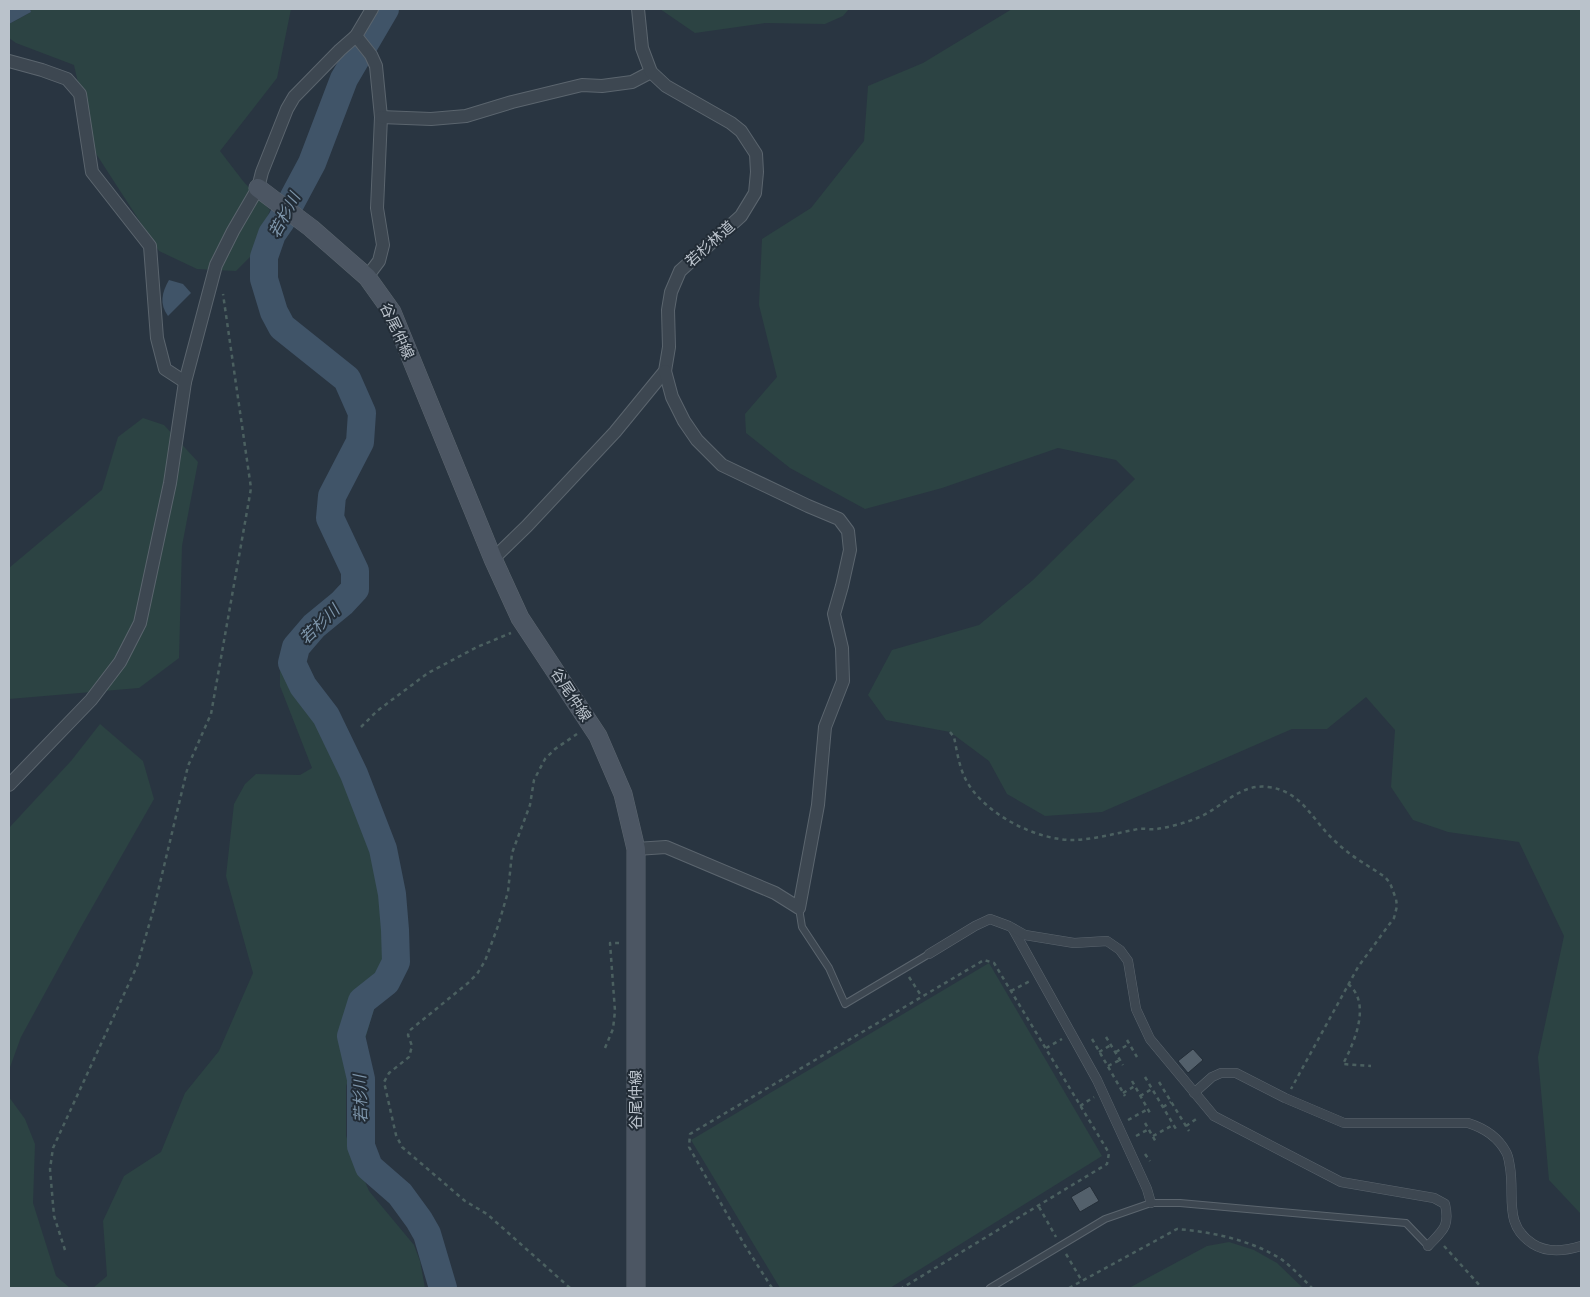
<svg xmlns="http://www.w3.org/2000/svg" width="1590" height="1297" viewBox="0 0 1590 1297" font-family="Inter,'Noto Sans JP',sans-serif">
  <rect width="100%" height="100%" fill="#293541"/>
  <!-- green -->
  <g fill="#2c4343">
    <polygon points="30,9 291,9 277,78 220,151 243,181 270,210 254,253 236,271 197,269 159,251 93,149 74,65 16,43 9,38 9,24 31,12"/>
    <polygon points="660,9 849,9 843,16 825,24 765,23 695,33"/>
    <polygon points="1012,9 1581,9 1581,1232 1580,1213 1549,1180 1538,1057 1564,936 1519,842 1448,832 1413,820 1391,787 1395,730 1366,697 1327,729 1292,729 1102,812 1045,816 1007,794 989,761 950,732 886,720 868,695 892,650 979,625 1033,580 1135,479 1116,460 1058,448 942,488 865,509 790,468 746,433 745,414 777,377 759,305 762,239 811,208 864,141 868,86 923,63"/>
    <polygon points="143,418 164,425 198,462 182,546 179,658 139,688 9,699 9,568 102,490 118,437"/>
    <polygon points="280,668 326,697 390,843 395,989 374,1009 364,1043 346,1086 346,1136 369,1191 414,1245 420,1261 425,1288 93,1288 107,1276 103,1221 124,1176 161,1152 185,1093 219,1051 253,973 226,876 234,804 245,784 256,774 300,775 312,768 280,686"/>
    <polygon points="100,724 143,761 154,799 81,927 21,1037 9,1070 9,828 71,761"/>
    <polygon points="989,963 1102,1156 890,1288 780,1288 691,1140"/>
    <polygon points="9,1097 25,1119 35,1144 33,1203 56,1276 70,1288 9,1288"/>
    <polygon points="1229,1242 1254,1250 1277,1263 1303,1288 1129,1288 1207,1246"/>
  </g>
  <!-- water -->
  <g fill="#405468">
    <polygon points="9,9 30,9 31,12 9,24"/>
    <path d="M169,280L183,284L191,293L168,316C159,304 162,292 169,280Z"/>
  </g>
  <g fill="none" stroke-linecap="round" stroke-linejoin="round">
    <!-- river -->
    <polyline stroke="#405468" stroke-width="28" points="385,9 344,79 312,163 281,221 272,234 264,257 264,279 274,312 282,327 347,379 362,413 360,442 332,496 330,518 355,571 355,589 342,603 314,626 296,647 292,663 303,686 326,716 354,774 383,849 392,894 395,930 396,962 386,982 362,1001 351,1036 361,1079 361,1146 369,1167 400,1194 419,1220 427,1234 443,1288"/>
  </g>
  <!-- building -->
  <g fill="#53606b" stroke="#242e38">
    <polygon points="1193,1049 1203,1060 1188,1073 1178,1061"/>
    <polygon points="1090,1186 1099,1201 1080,1212 1071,1197"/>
  </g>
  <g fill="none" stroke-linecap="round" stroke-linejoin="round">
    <!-- service casing -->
    <g stroke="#5b656e" stroke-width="8">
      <g id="service">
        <polyline points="799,908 802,927 829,968 845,1004 929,954"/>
        <polyline points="990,1288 1105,1219 1151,1203 1180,1203 1406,1223 1428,1246"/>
      </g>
    </g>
    <!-- pedestrian casing -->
    <g stroke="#5b656e" stroke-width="10">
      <g id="pedestrian">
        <polyline points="1013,929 1097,1080 1147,1189 1151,1203"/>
        <path d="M929,954L975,926L990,919L1009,926L1025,935L1074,943L1107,941L1120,950L1128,961L1136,1009L1150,1039L1214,1116L1341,1182L1434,1198L1445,1204C1450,1227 1443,1230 1428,1246"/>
        <path d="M1194,1093L1212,1077L1221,1073H1236L1285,1098L1344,1123H1468C1484,1128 1498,1137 1506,1152C1509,1157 1509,1163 1510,1167C1515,1197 1503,1225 1533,1244C1547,1253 1565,1251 1581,1246"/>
      </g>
    </g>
    <!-- minor casing -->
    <g stroke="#5b656e" stroke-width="14">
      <g id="minor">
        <polyline points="356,36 371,55 376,66 381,117 377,208 383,245 379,261 367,277"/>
        <polyline points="9,61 42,70 67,79 80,94 92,172 150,246 157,338 165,369 185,382"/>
        <polyline points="381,117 431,119 466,116 512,102 582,85 602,86 632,82 651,72"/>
        <polyline points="493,559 527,526 615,432 665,371 669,347 668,310 671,292 680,271 741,216 755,193 757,172 756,154 741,131 731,123 666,86 651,72 642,48 638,9"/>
        <polyline points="9,785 91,700 120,662 140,623 170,483 185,382 216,265 233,231 258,188 262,172 287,109 294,97 340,50 356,36 372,9"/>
        <polyline points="636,849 666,847 775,893 799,908 818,805 825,727 843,681 842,648 834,614 842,586 850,550 848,531 839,519 808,506 722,465 697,440 684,421 672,397 665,371"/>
      </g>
    </g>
    <!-- secondary casing -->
    <g stroke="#5b656e" stroke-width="19">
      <polyline id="secondary" points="258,188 311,228 367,277 392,312 493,559 520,618 598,736 623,794 636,849 636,1288"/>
    </g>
    <!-- path -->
    <g stroke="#4b6060" stroke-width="2.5" stroke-dasharray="4 4" stroke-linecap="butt">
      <polyline points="361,727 377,711 428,673 477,647 511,633"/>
      <path d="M950,732L954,737C957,751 959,767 966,780C984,814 1037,841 1075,840C1096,839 1117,833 1138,829C1144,828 1151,830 1157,829C1170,827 1185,823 1197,818C1221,809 1239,783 1268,787C1303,791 1312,821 1336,842C1350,856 1369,866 1385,877L1390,883L1396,899L1397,906L1394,918L1358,967L1291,1089"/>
      <polyline points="909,977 922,997"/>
      <path d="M1348,984C1372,1003 1354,1043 1343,1064L1371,1066"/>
      <polyline points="1011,991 1030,981"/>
      <polyline points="1106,1037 1123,1065"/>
      <polyline points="1092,1039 1125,1096"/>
      <polyline points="1127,1040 1137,1057"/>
      <polyline points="605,1048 613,1029 615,1011 610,943 619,943"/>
      <polyline points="1046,1048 1062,1039"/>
      <polyline points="1099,1052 1111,1045"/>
      <polyline points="1116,1052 1129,1044"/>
      <polyline points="1108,1066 1120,1060"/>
      <polyline points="1145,1077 1176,1129"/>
      <polyline points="1132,1081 1150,1113"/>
      <polyline points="1159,1082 1189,1131"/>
      <polyline points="1123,1093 1135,1086"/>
      <polyline points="1140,1096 1152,1089"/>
      <polyline points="1080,1106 1094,1097"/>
      <polyline points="1163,1107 1171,1102"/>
      <polyline points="1128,1120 1148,1109"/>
      <polyline points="1145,1123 1156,1142"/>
      <polyline points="1186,1126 1199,1117"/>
      <polyline points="1136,1136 1149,1129"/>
      <polyline points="1153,1136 1173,1125"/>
      <polyline points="1145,1154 1150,1161"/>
      <polyline points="1039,1207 1056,1237"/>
      <polyline points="1444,1246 1482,1288"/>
      <polyline points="65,1250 54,1216 50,1169 53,1148 137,966 154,908 188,766 211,714 249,500 251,488 223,294"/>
      <polyline points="1066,1254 1082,1281"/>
      <polyline points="570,1288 487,1214 465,1201 402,1147 396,1135 384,1082 389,1073 409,1057 412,1046 408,1035 409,1031 468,983 477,974 485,961 498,926 508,892 512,853 530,805 534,780 545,759 555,749 577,734"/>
      <polyline points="772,1288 744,1244 689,1147 690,1134 984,960 994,963 1109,1153 1107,1164 902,1288"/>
      <path d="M1069,1288L1177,1229C1212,1232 1251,1240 1281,1259C1292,1267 1302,1278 1312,1288"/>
    </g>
    <!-- service -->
    <use href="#service" stroke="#3d4751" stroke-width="6"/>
    <!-- pedestrian -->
    <use href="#pedestrian" stroke="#3d4751" stroke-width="9"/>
    <!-- minor -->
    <use href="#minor" stroke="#3d4751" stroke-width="12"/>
    <!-- secondary -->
    <use href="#secondary" stroke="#4c5663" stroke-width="18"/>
  </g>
  <g text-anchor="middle" stroke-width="4" stroke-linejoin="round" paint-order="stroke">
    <!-- street labels -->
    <g font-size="15" fill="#bac2cb" stroke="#222c36">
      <text transform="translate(710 244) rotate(-42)" y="5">若杉林道</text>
      <text transform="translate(397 331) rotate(65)" y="5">谷尾仲線</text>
      <text transform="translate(571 695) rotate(57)" y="5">谷尾仲線</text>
      <text transform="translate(636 1100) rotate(-90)" y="5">谷尾仲線</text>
    </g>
    <!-- water labels -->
    <g font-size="16" font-style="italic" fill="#7d95aa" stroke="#222c36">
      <text transform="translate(284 215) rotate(-62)" y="6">若杉川</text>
      <text transform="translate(319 624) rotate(-44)" y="6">若杉川</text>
      <text transform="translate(360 1099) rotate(-92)" y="6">若杉川</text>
    </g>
  </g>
  <!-- border -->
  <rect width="1590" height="1297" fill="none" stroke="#bac2cb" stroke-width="20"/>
</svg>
